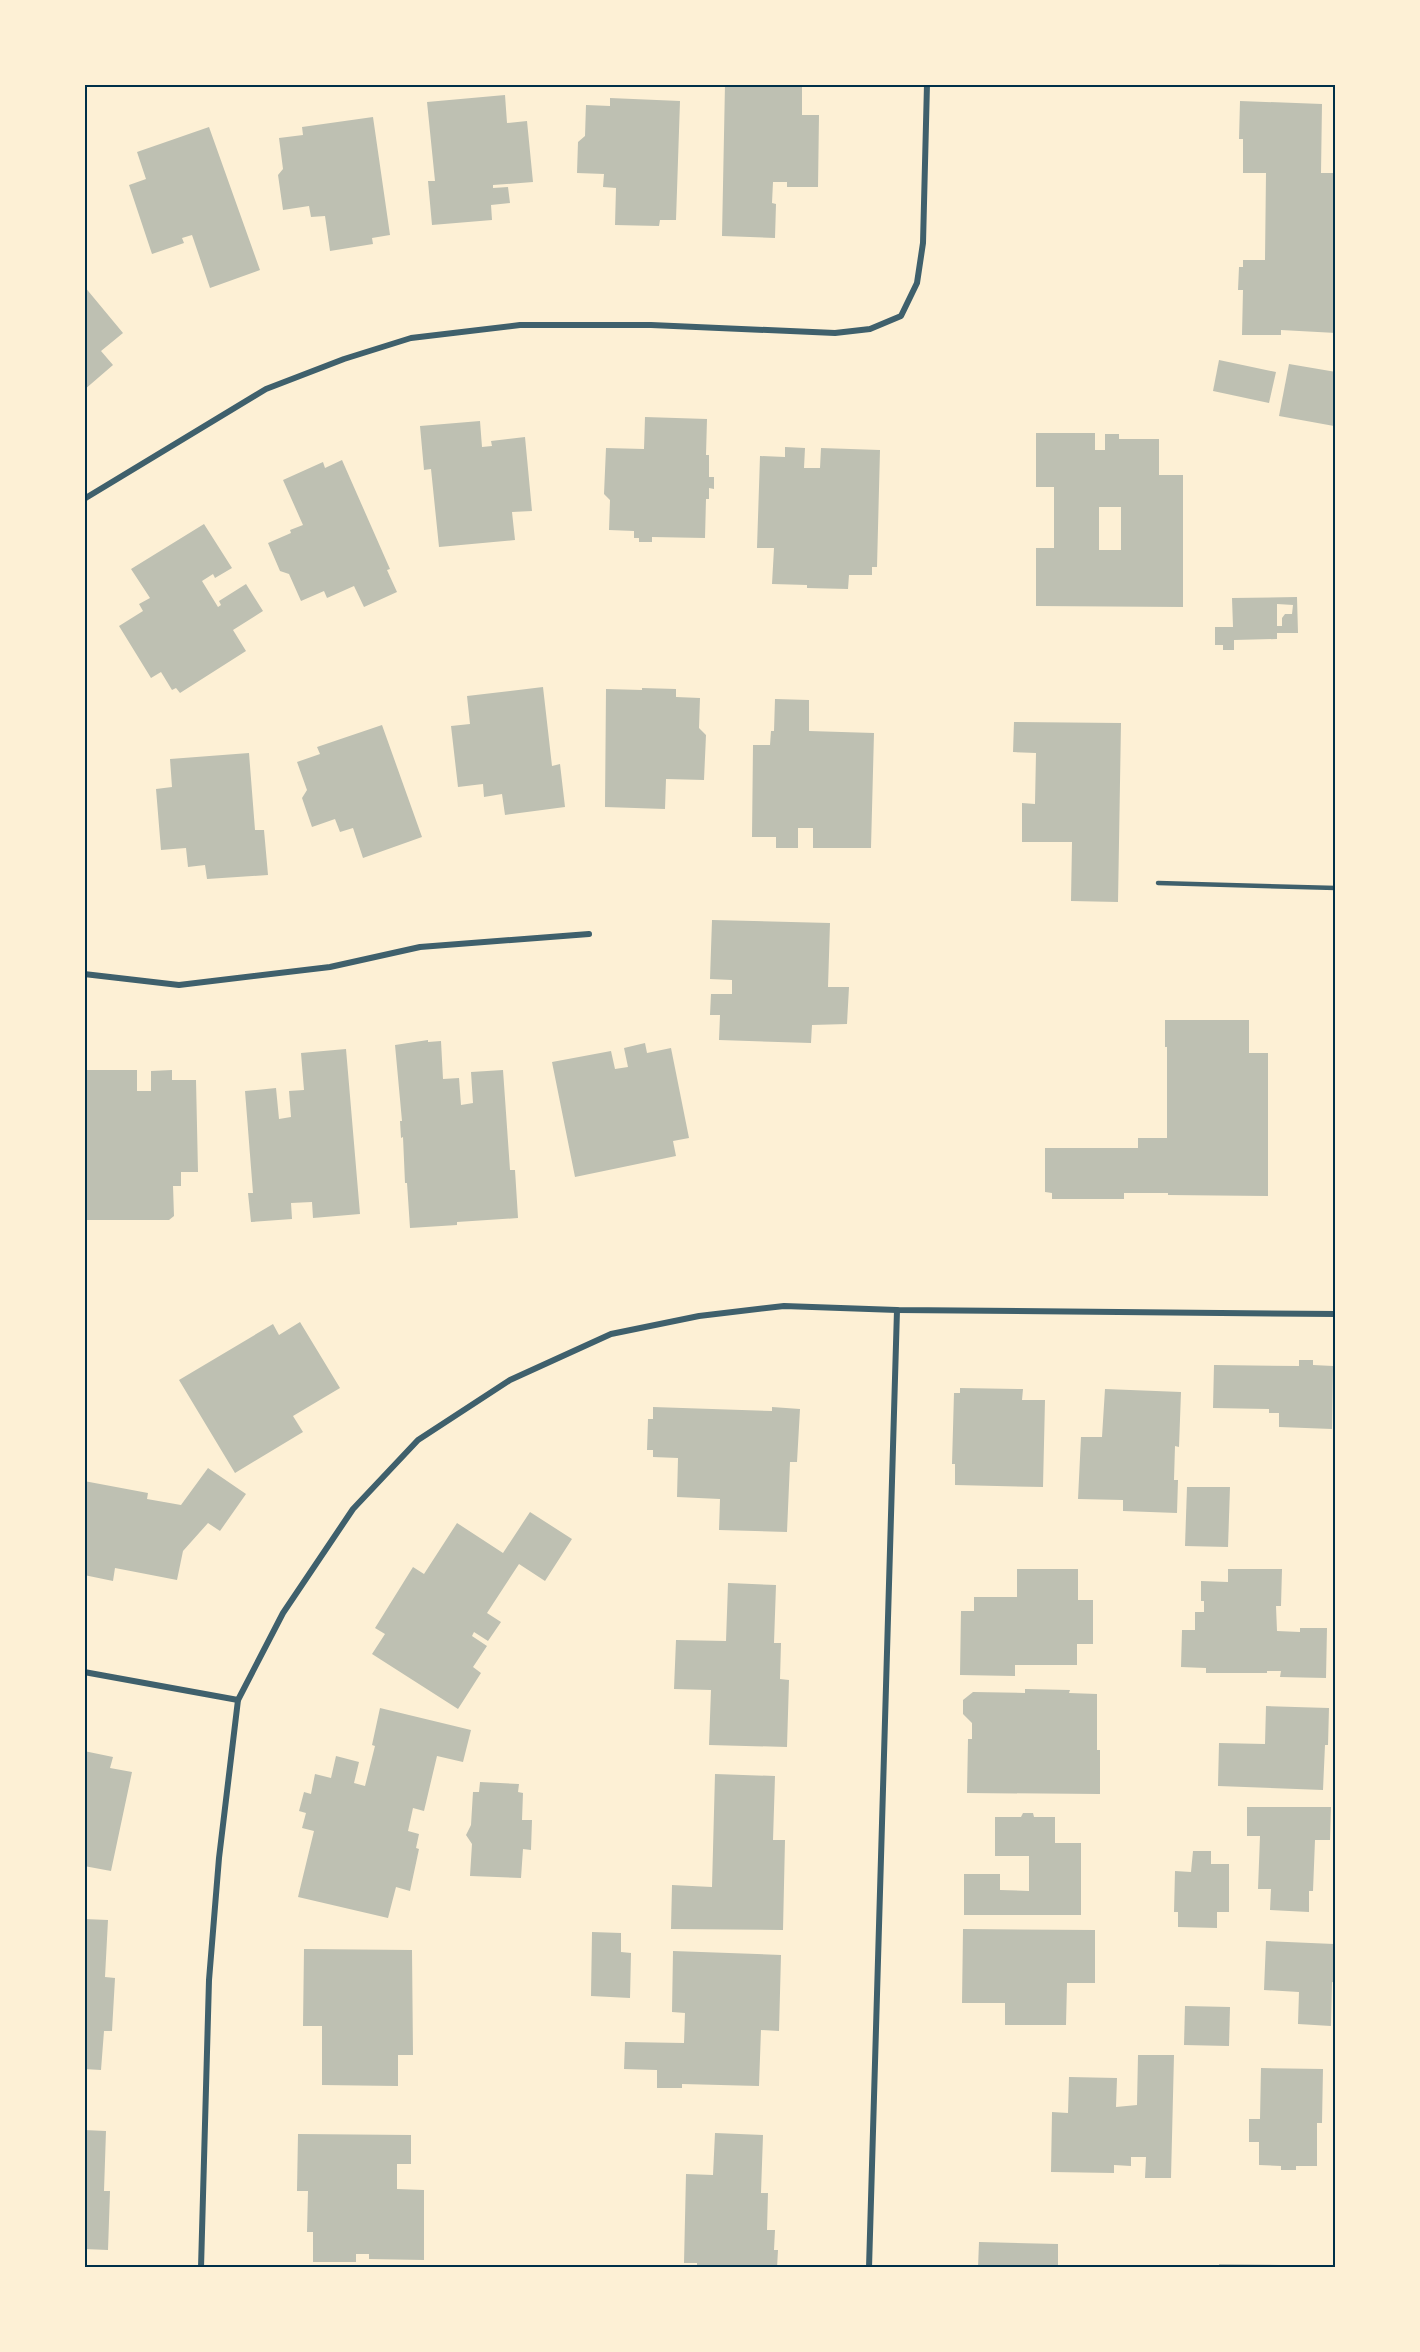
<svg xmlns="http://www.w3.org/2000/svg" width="1420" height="2352" viewBox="0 0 1420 2352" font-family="Jost,sans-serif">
  <rect width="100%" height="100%" fill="#fdf0d5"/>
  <!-- building -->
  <g fill="#bec0b2" fill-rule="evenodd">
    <polygon points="725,84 802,86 802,115 819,115 818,187 787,187 787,182 773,182 772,203 776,204 775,238 722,236"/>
    <polygon points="505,95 507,123 527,121 533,182 493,185 493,188 508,187 510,203 491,205 492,220 432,225 428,181 435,181 427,102"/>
    <polygon points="610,98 680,101 676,220 660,220 659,226 615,225 616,188 603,187 604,174 577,173 578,142 585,136 586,105 610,106"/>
    <polygon points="1240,101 1322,104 1321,173 1336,173 1336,333 1281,330 1281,335 1242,335 1243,290 1238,290 1239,267 1243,267 1243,260 1265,260 1266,173 1243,173 1243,139 1239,139"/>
    <polygon points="373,117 390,235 372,238 373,244 330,251 325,216 311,217 309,206 283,210 278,175 283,169 279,138 303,135 302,127"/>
    <polygon points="209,127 260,270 210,288 192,235 182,238 184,243 152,254 129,185 146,179 137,152"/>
    <polygon points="84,286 123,333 101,351 113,365 84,390"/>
    <polygon points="1219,360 1276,372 1269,403 1213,391"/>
    <polygon points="1289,364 1336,372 1334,426 1279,416"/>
    <polygon points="645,417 707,419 706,455 709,455 709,477 714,477 714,489 709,488 709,499 706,499 705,538 652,537 652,542 639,542 639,538 634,538 634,531 609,530 610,500 604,494 606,448 644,449"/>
    <polygon points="480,421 482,447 492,446 491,441 525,437 532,511 512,512 515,540 439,547 431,469 424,470 420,426"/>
    <path d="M1036,433H1095V450H1105V434H1119V439H1159V475H1183V607L1036,606V548H1054V487H1036ZM1099,507H1121V550H1099Z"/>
    <polygon points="785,447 805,448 804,468 820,468 821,448 880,450 877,567 872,567 872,575 849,575 848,589 807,588 807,585 772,584 774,548 757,548 760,456 785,457"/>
    <polygon points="342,460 390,569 387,570 397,592 364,607 354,586 327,598 324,591 301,601 289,574 280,571 268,543 291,533 290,530 303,525 283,480 323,462 325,468"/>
    <polygon points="204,524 232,568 215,578 213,574 202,581 218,607 221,605 219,601 246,584 263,611 233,630 246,651 180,693 176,688 172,690 161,672 151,678 119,626 143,611 139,604 150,598 131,569"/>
    <path d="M1297,597L1298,633H1277V639L1234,640V650H1223V645H1215V627H1233L1232,598ZM1277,604L1293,605L1292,614H1285L1282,618V626H1277Z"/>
    <polygon points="543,687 552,766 560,764 565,807 505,815 502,794 484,797 483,784 458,787 451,726 470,724 467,696"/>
    <polygon points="642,688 676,689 676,697 700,698 699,728 706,735 704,780 666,779 665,809 605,807 606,689 642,690"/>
    <polygon points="775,699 809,700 809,731 874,733 871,848 813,848 813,828 798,828 798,848 776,848 776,837 752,837 753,745 770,745 771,731 774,731"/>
    <polygon points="1014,722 1121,723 1118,902 1071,901 1072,842 1022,842 1022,803 1035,804 1036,753 1013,752"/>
    <polygon points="382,725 422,837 363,858 353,828 340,832 335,819 312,827 302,798 307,790 297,762 320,754 317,747"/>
    <polygon points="249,753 255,830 264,830 268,875 207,879 205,865 188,867 186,848 161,850 156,789 172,787 170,759"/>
    <polygon points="712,920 830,923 828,987 849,987 847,1024 812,1025 811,1043 719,1040 720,1015 710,1015 711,994 732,994 732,980 710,979"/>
    <polygon points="1165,1020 1249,1020 1249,1053 1268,1053 1268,1196 1168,1195 1168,1193 1124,1193 1124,1199 1052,1199 1052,1193 1045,1192 1045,1148 1138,1148 1138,1138 1167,1138 1167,1047 1165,1047"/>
    <polygon points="428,1040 428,1042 441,1041 443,1079 459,1078 461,1105 473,1103 471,1072 503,1070 510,1170 515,1170 518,1218 457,1222 457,1225 410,1228 407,1183 405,1183 403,1137 401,1138 400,1121 402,1121 395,1045"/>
    <polygon points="645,1043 647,1053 671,1048 689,1138 673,1141 676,1156 575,1177 552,1062 611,1051 615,1069 628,1067 624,1048"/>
    <polygon points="346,1049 360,1214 313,1218 312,1202 291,1203 292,1219 251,1222 248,1193 253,1193 245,1091 276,1088 279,1119 291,1117 289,1091 304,1090 301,1053"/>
    <polygon points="84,1070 137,1070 137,1091 151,1091 151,1071 172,1070 172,1080 196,1080 198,1172 181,1172 181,1186 173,1186 174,1216 169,1220 84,1220"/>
    <polygon points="300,1322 340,1388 293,1416 303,1432 235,1473 179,1380 273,1324 279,1335"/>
    <polygon points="1299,1360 1313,1360 1313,1365 1333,1366 1332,1429 1279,1427 1279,1413 1269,1413 1269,1409 1213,1408 1214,1365 1299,1366"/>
    <polygon points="960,1388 1023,1389 1022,1400 1045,1400 1043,1487 955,1485 955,1464 952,1464 954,1393 960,1393"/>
    <polygon points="1105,1389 1181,1392 1179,1447 1175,1446 1174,1480 1178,1480 1177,1513 1123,1511 1123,1500 1078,1499 1081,1437 1102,1437"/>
    <polygon points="653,1407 772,1411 772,1407 800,1409 797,1462 790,1462 787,1532 719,1530 720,1499 677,1497 678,1458 653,1457 653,1450 647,1450 648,1419 653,1419"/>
    <polygon points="208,1468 246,1494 220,1531 208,1523 183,1551 177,1580 115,1568 113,1581 84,1575 84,1481 148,1493 147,1499 181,1505"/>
    <polygon points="1187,1487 1230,1487 1228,1547 1185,1546"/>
    <polygon points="530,1512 572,1539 545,1581 519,1564 487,1613 501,1622 488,1641 474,1632 472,1636 487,1646 473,1667 481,1673 458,1709 372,1654 385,1634 375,1628 413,1567 424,1574 457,1523 503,1553"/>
    <polygon points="1017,1569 1078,1569 1078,1600 1093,1600 1093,1644 1077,1644 1077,1665 1015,1665 1015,1676 960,1675 961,1611 974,1611 974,1597 1017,1597"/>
    <polygon points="1228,1569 1282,1569 1281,1606 1276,1606 1277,1631 1300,1632 1300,1628 1327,1628 1326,1678 1280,1677 1281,1671 1267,1671 1267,1673 1206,1673 1206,1668 1181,1667 1182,1630 1195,1630 1195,1612 1204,1612 1204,1601 1201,1601 1201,1581 1228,1582"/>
    <polygon points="728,1583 776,1585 774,1643 781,1643 780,1679 789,1680 787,1747 709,1745 711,1690 674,1689 676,1640 726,1641"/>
    <polygon points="1025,1689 1070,1690 1069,1693 1097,1694 1097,1750 1100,1750 1100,1794 967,1793 968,1739 972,1739 972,1723 963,1714 963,1700 973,1692 1025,1693"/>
    <polygon points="1266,1706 1329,1708 1328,1745 1325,1745 1323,1790 1218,1786 1219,1743 1265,1744"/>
    <polygon points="380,1708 471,1730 463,1762 437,1756 424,1811 413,1808 408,1831 419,1834 416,1848 419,1849 410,1891 396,1887 388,1918 298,1897 314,1831 302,1828 306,1813 299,1811 304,1792 311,1794 315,1774 331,1778 336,1756 359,1762 354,1783 365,1786 375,1746 372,1745"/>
    <polygon points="84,1751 113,1757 110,1768 132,1772 111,1871 84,1866"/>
    <polygon points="715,1774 775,1776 773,1840 785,1840 783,1930 671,1929 672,1885 712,1887"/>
    <polygon points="480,1782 519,1784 518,1792 523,1793 522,1820 532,1820 531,1850 523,1849 521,1878 470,1876 472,1844 466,1835 471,1825 473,1792 479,1792"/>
    <polygon points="1247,1807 1331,1807 1330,1840 1315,1840 1313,1891 1309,1891 1309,1912 1270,1910 1271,1889 1258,1889 1260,1836 1247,1836"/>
    <polygon points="1023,1813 1033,1813 1034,1817 1055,1817 1055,1843 1081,1843 1081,1915 964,1915 964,1874 1000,1874 1000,1890 1029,1891 1029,1856 995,1856 995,1817 1021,1817"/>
    <polygon points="1193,1851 1211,1851 1211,1864 1229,1864 1229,1912 1217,1912 1217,1928 1178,1927 1178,1912 1174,1912 1175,1871 1191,1872"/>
    <polygon points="84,1919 108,1920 105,1977 115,1978 112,2031 104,2031 101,2070 84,2069"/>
    <polygon points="963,1929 1095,1930 1095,1983 1067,1983 1066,2025 1005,2025 1005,2003 962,2003"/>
    <polygon points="592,1932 621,1933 621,1952 631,1953 630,1998 591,1996"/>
    <polygon points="1266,1941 1334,1944 1333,1971 1336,1971 1336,1983 1332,1982 1331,2026 1298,2024 1299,1992 1264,1990"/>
    <polygon points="304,1949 412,1950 413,2055 398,2055 398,2086 322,2085 322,2026 303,2026"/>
    <polygon points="673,1951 781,1955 779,2031 761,2030 759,2086 682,2084 682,2088 657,2088 657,2070 624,2069 625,2042 684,2043 685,2013 672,2012"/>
    <polygon points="1185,2006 1230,2007 1229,2046 1184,2045"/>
    <polygon points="1138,2055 1174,2055 1171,2178 1145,2178 1146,2157 1131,2157 1131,2166 1114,2165 1114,2173 1051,2172 1052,2112 1068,2113 1069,2077 1117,2078 1116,2107 1137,2105"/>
    <polygon points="1261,2068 1323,2069 1322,2123 1317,2123 1317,2166 1296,2166 1296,2170 1281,2170 1281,2166 1259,2165 1259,2142 1249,2142 1249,2119 1260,2119"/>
    <polygon points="84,2130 106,2131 104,2191 110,2191 108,2250 84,2249"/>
    <polygon points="715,2133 763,2135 761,2193 768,2193 767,2230 775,2230 774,2250 778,2250 777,2268 697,2268 697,2263 684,2263 686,2174 713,2175"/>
    <polygon points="298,2134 411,2135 411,2164 397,2164 397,2189 424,2190 424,2260 369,2259 369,2254 356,2254 356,2262 313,2262 313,2232 307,2232 308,2191 297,2191"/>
    <polygon points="979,2242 1058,2244 1058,2268 978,2268"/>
    <polygon points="1219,2264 1281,2265 1281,2268 1219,2268"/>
  </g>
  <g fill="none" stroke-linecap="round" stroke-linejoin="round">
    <!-- service -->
    <polyline stroke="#3f606c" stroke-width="4.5" points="1158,883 1336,888"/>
    <!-- minor -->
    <g stroke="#3f606c" stroke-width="6">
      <polyline points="84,499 266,389 344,359 411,338 520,325 651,325 835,333 870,329 901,316 917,283 923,243 927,84"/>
      <polyline points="84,974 179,985 330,967 420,947 589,934"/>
      <polyline points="84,1672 238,1700"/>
      <polyline points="201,2268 209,1980 219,1858 238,1700 283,1613 353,1509 418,1440 510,1380 611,1334 699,1316 784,1306 897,1310 1336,1314"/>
      <polyline points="869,2268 897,1310"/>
    </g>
  </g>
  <!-- border -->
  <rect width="1420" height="2352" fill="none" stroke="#fdf0d5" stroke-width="171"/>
  <rect x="86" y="86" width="1248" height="2180" fill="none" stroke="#003049" stroke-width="2"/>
</svg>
